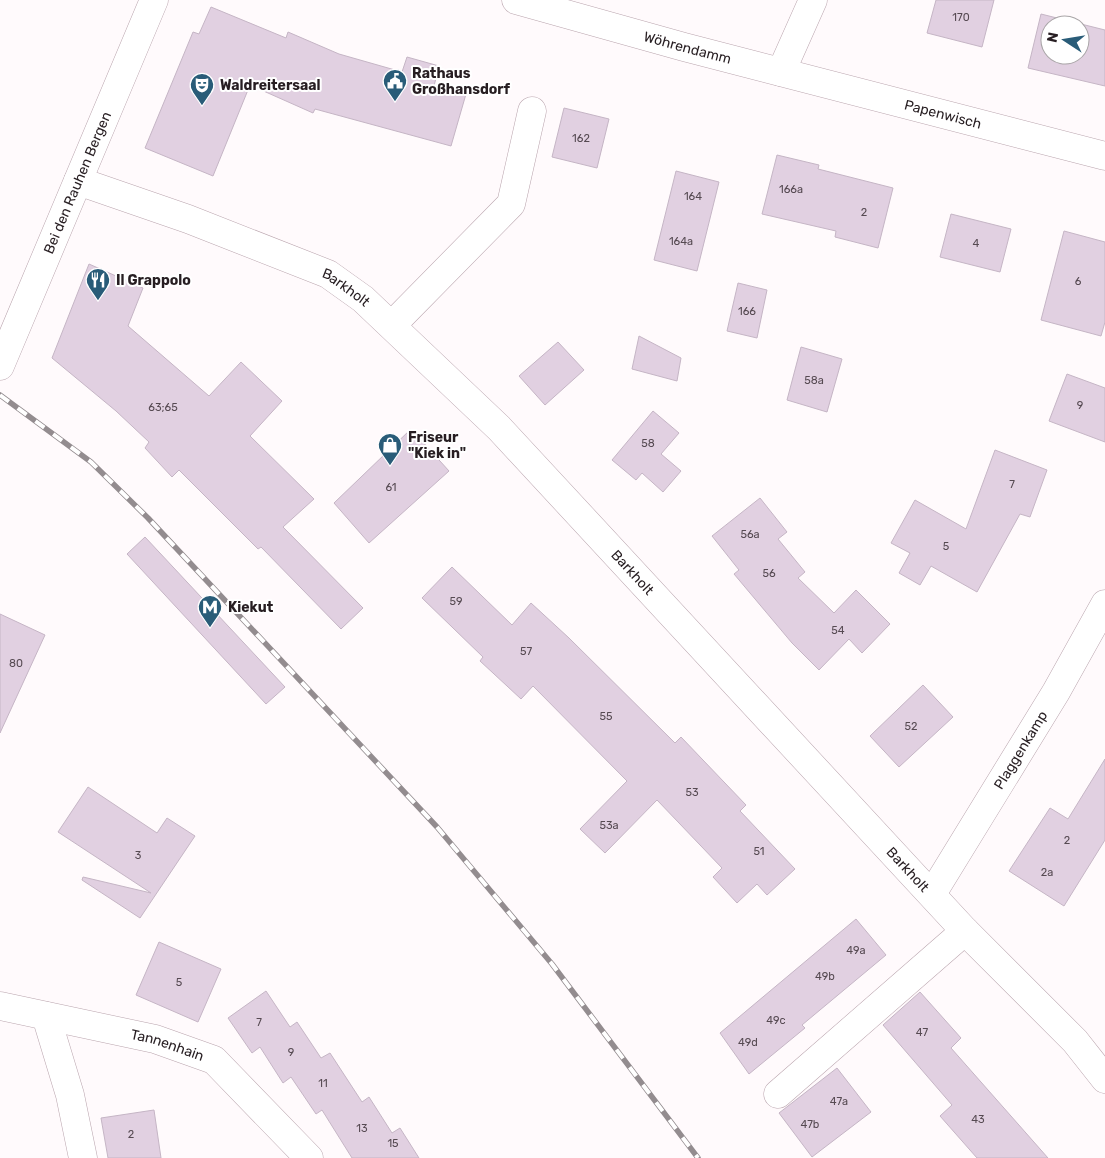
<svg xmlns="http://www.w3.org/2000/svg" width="1105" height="1158" viewBox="0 0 1105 1158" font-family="Rubik,sans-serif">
  <rect width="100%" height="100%" fill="#fffafc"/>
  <!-- building -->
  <g fill="#e1d0e1" stroke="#c5b5c5" fill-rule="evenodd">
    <polygon points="936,0 994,0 982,47 927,33"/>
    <polygon points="211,7 286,38 288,32 339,54 402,72 407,57 439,66 434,86 466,94 451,146 315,109 313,113 250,85 213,176 145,148 193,32 199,34"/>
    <path d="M1041,14L1105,30V86L1028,68ZM1050,25H1080V55H1050Z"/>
    <polygon points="564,108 609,119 597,168 552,157"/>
    <polygon points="777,155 819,165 818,169 893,188 878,248 835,237 836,231 762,214"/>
    <polygon points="676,171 719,182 697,271 654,260"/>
    <polygon points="951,214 1011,229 1000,272 940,257"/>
    <polygon points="1064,231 1105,242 1105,322 1101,336 1041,320"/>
    <polygon points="89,264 143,288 128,326 209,396 241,362 282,401 250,436 314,499 283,527 363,608 341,629 261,547 258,549 179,470 172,477 145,448 149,442 116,411 52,358"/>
    <polygon points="738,283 767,290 757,338 727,331"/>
    <polygon points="639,336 681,358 677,381 632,369"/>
    <polygon points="558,342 584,370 545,405 519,376"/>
    <polygon points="801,347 842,359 827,412 787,400"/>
    <polygon points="1067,374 1105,388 1105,442 1049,421"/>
    <polygon points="653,411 679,433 661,454 681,471 663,492 642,473 636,480 612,460"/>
    <polygon points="411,429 449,471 369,543 334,503"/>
    <polygon points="995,450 1047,470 1030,517 1020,514 977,592 931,566 920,585 899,573 910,553 891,543 915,500 966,529"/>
    <polygon points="760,498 787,532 778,539 805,572 798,578 834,613 856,590 890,624 862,653 849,639 819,670 792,643 734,574 739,570 712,536"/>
    <polygon points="145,537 285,687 266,704 127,554"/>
    <polygon points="452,567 512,625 531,603 569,638 675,743 681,737 746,805 740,811 795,869 767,895 757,884 737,903 713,877 722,868 657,800 605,853 580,829 627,781 533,686 521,699 480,661 483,657 422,598"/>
    <polygon points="0,614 45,635 0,733"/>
    <polygon points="923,685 953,717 899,767 870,736"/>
    <polygon points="1105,759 1105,840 1064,906 1009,871 1050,808 1068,819"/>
    <polygon points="88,787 157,833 167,818 195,836 140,918 82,880 83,877 151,893 58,832"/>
    <polygon points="856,919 886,955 802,1025 805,1028 749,1074 720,1033"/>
    <polygon points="159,942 221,969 198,1022 136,995"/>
    <polygon points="266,991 290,1027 297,1022 321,1058 330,1053 362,1102 369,1097 392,1133 400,1128 419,1158 352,1158 322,1110 316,1114 291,1077 283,1083 260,1047 252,1053 228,1018"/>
    <polygon points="920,992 961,1038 951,1048 1048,1158 977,1158 940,1116 952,1105 883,1025"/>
    <polygon points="837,1068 871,1112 812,1157 779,1113"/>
    <polygon points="154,1110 161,1158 108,1158 101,1118"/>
  </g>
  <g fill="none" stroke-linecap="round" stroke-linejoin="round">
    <!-- minor casing -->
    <g stroke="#baa5ae" stroke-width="29">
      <g id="minor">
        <path id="s1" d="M516,0L684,47L1105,156"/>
        <polyline points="781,72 813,0"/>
        <path id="s2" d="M78,181L188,219L328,274L363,299L499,428L965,931L1075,1041L1105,1079"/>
        <polyline points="392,325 511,204 532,111"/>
        <path id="s3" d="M0,366L154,0"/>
        <path id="s4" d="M932,894L1056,692L1105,604"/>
        <path id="s5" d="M0,1006L155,1039L214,1060L309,1158"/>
        <polyline points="46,1016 70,1095 83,1158"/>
        <polyline points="778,1094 965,931"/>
      </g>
    </g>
    <!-- minor -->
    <use href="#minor" stroke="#fff" stroke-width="28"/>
    <!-- rail casing -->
    <g stroke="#938c8f" stroke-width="5.5">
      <polyline id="rail" points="0,395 91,462 148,518 437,827 552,964 698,1158"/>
    </g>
    <!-- rail -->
    <use href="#rail" stroke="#fff" stroke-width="4" stroke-dasharray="11" stroke-linecap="butt"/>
  </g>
  <!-- icons -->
  <defs>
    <g id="civic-pin" transform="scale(1.25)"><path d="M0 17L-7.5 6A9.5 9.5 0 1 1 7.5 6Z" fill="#295c78" stroke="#fff"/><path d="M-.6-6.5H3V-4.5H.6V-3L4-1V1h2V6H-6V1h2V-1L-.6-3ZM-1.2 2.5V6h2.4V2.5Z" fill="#fff"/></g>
    <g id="theatre-pin" transform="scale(1.25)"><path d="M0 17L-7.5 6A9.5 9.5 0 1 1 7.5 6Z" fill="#295c78" stroke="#fff"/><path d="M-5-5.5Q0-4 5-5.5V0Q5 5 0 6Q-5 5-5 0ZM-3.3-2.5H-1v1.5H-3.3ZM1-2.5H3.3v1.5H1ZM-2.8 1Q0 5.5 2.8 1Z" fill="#fff"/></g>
    <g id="restaurant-pin" transform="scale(1.25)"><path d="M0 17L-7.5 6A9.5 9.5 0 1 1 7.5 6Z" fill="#295c78" stroke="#fff"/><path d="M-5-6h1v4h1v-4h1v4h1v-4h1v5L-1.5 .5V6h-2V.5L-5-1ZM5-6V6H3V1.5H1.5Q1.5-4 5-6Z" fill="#fff"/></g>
    <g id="shop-pin" transform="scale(1.25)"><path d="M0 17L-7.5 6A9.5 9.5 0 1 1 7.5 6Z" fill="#295c78" stroke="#fff"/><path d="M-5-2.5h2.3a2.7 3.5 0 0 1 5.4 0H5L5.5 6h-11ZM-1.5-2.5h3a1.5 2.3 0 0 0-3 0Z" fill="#fff"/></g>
    <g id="metro-pin" transform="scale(1.25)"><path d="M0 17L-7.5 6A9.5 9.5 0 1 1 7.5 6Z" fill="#295c78" stroke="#fff"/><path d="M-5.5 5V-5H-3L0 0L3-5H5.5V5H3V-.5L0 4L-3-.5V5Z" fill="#fff"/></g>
  </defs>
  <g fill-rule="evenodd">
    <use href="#civic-pin" x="395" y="81"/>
    <use href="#theatre-pin" x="202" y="85"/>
    <use href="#restaurant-pin" x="98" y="280"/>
    <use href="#shop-pin" x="390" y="445"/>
    <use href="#metro-pin" x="210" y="607"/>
  </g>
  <g text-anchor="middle" stroke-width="4" stroke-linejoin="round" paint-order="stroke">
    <!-- number labels -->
    <g font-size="11" fill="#564a52">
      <text x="961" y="21">170</text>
      <text x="581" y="142">162</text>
      <text x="791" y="193">166a</text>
      <text x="693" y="200">164</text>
      <text x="864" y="216">2</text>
      <text x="681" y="245">164a</text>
      <text x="976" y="247">4</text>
      <text x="1078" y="285">6</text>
      <text x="747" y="315">166</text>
      <text x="814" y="384">58a</text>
      <text x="1080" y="409">9</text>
      <text x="163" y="411">63;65</text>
      <text x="648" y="447">58</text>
      <text x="1012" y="488">7</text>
      <text x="391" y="491">61</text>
      <text x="750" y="538">56a</text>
      <text x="946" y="550">5</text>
      <text x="769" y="577">56</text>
      <text x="456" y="605">59</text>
      <text x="838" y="634">54</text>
      <text x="526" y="655">57</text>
      <text x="16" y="667">80</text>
      <text x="606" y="720">55</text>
      <text x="911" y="730">52</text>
      <text x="692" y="796">53</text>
      <text x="609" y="829">53a</text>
      <text x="1067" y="844">2</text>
      <text x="759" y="855">51</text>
      <text x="138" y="859">3</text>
      <text x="1047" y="876">2a</text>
      <text x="856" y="954">49a</text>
      <text x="825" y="980">49b</text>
      <text x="179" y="986">5</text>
      <text x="776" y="1024">49c</text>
      <text x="259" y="1026">7</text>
      <text x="922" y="1036">47</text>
      <text x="748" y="1046">49d</text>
      <text x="291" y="1056">9</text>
      <text x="323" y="1087">11</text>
      <text x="839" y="1105">47a</text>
      <text x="978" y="1123">43</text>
      <text x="810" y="1128">47b</text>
      <text x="362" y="1132">13</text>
      <text x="131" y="1138">2</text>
      <text x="393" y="1147">15</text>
    </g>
    <!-- street labels -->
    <g font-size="14" fill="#271e22" stroke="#fff">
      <text dy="5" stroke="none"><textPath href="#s1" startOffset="178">Wöhrendamm</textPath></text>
      <text dy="5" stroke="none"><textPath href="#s1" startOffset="442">Papenwisch</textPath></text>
      <text dy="5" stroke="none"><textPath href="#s3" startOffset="199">Bei den Rauhen Bergen</textPath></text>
      <text dy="5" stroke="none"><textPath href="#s2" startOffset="289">Barkholt</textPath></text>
      <text dy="5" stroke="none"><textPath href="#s2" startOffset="694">Barkholt</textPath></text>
      <text dy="5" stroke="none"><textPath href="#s4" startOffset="169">Plaggenkamp</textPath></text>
      <text dy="5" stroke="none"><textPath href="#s2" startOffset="1099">Barkholt</textPath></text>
      <text dy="5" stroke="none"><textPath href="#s5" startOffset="172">Tannenhain</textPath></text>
    </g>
    <!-- poi labels -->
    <g font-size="14" font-weight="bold" fill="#271e22" stroke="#fff" text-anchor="start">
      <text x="412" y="78">Rathaus<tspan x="412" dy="16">Großhansdorf</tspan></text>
      <text x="220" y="90">Waldreitersaal</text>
      <text x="116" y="285">Il Grappolo</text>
      <text x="408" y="442">Friseur<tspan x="408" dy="16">"Kiek in"</tspan></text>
      <text x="228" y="612">Kiekut</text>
    </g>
  </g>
  <!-- north arrow -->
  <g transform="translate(1065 40) rotate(282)"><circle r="24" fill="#ffffff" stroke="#a9a5a7"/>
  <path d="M0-4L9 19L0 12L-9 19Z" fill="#295c78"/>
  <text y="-8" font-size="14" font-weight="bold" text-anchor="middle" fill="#271e22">N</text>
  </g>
</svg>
